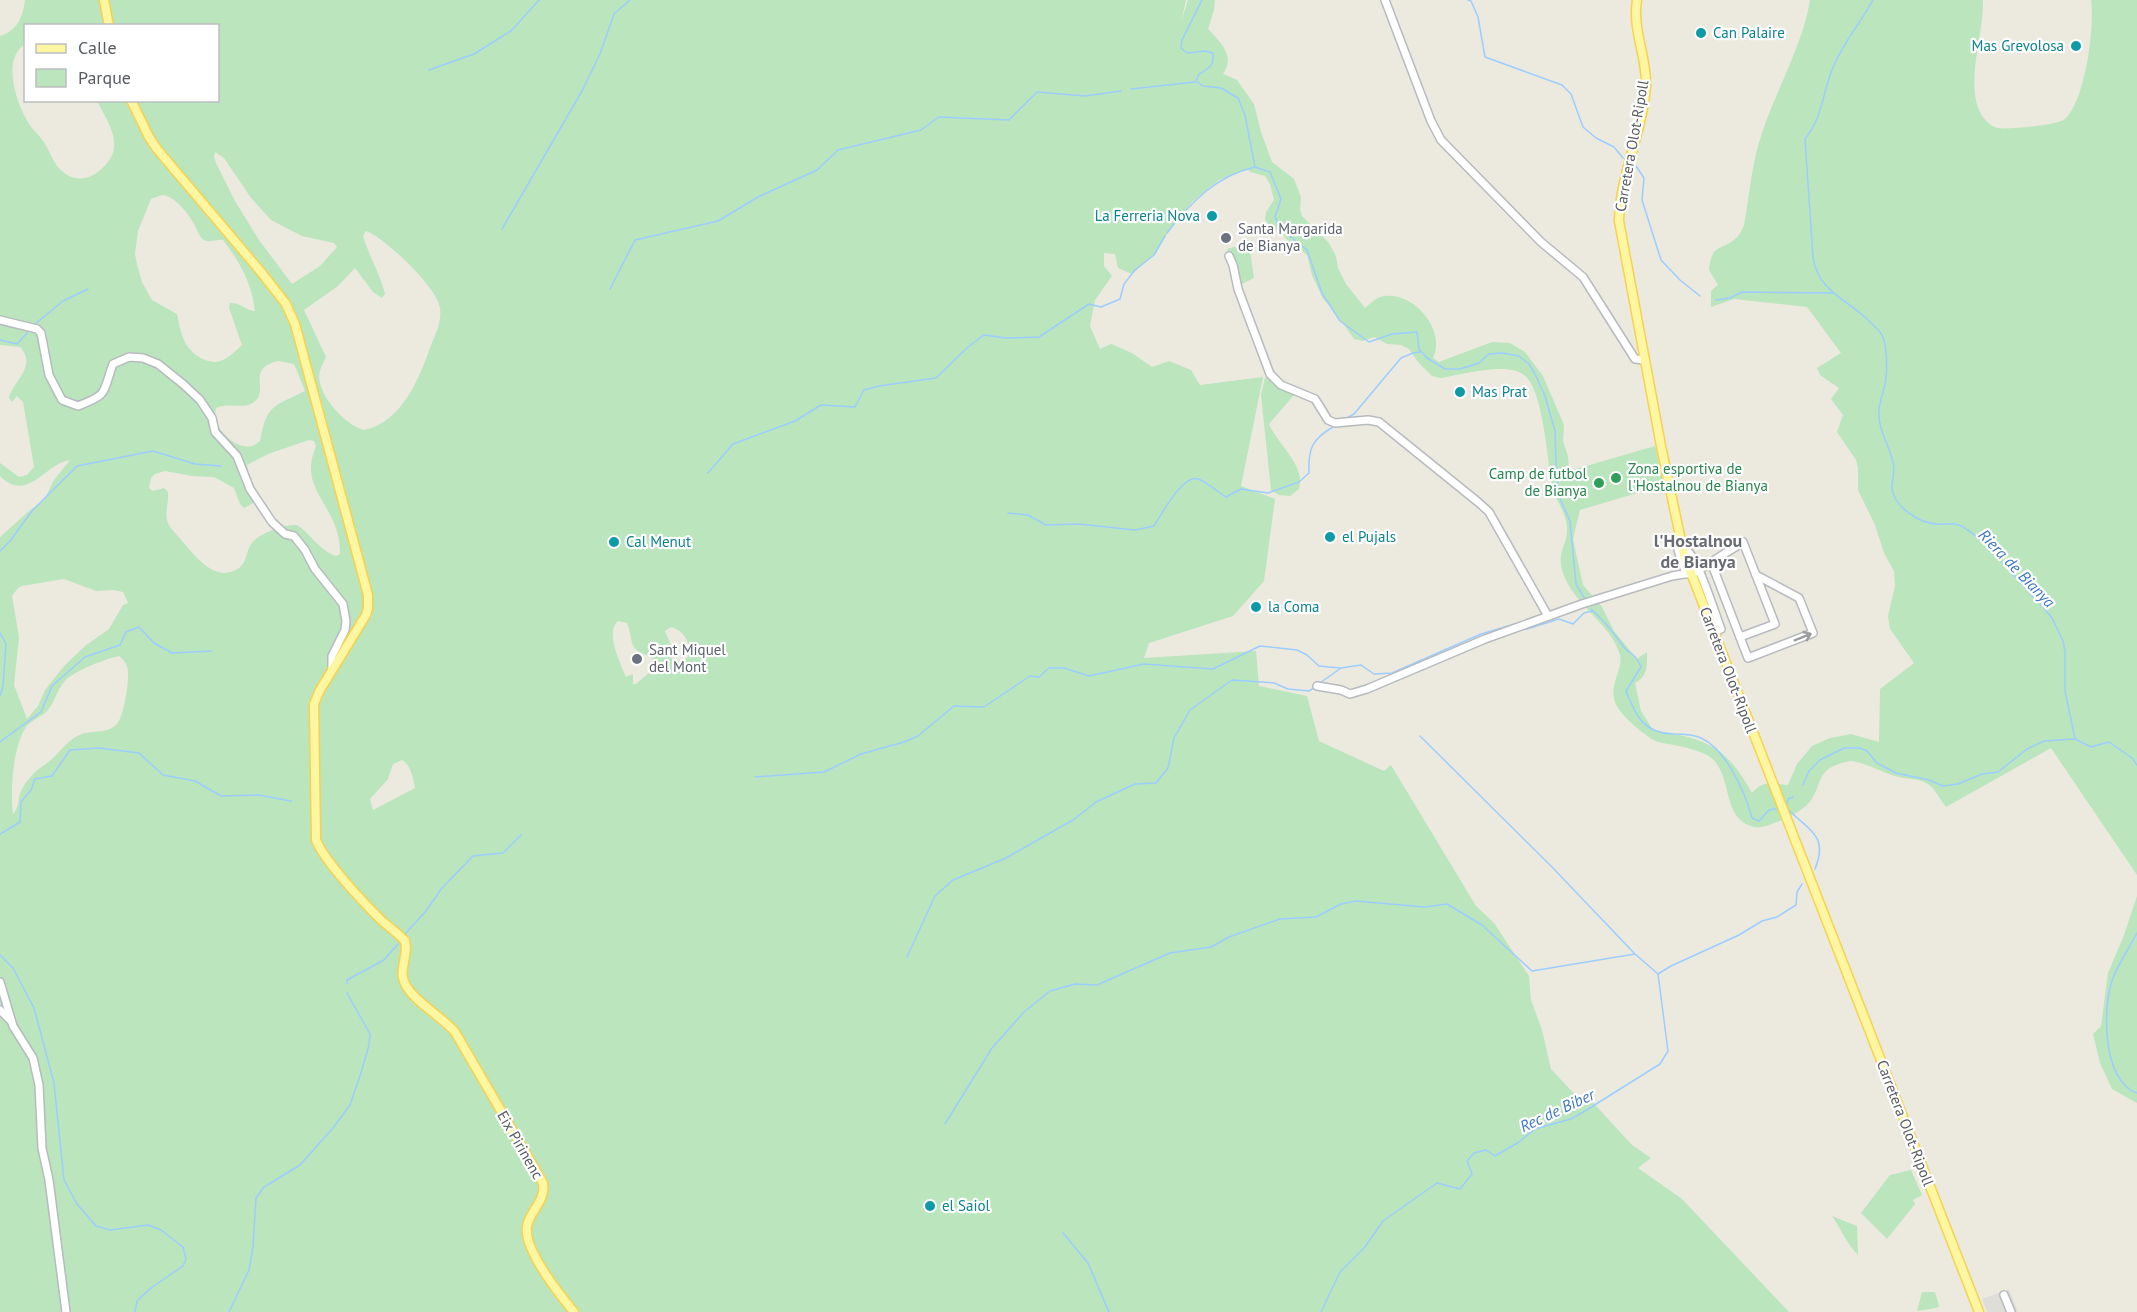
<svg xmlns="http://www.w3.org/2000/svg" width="2137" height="1312" viewBox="0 0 2137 1312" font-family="'PT Sans',sans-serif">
  <rect width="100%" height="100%" fill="#eceadf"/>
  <!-- industrial -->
  <polygon fill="#dfddd7" points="2009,1289 2018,1312 1987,1312 1982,1299"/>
  <!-- green -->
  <g fill="#bae5bd" fill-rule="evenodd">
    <path d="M25,0H1186L1181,22L1188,0H1215L1214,10L1208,29C1220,42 1236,56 1223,74L1237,80L1254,104L1261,132L1272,162L1294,179L1301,197L1300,210L1302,216L1329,243L1336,256L1338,268L1346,284L1365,308C1369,305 1374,299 1380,297C1411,288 1447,329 1433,358L1439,362L1492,342L1510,343L1525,352L1543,376L1564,425L1563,441L1568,456L1569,471L1655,446L1664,485L1580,510L1573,539L1583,585L1602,607L1614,631L1637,659L1647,652C1647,666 1648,676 1635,683L1641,711L1653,730C1705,739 1725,744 1752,793C1763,780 1772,783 1788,785L1797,764L1812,746L1830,738L1851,734L1879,742L1880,689L1914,663L1890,629L1888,616L1895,586L1894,571L1884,553L1875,525L1858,490V468L1856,460L1837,432L1843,415L1831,399L1839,388L1820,375L1817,368L1841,353L1807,307L1734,299L1711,307V291L1718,285L1709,270C1712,242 1721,252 1736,238C1740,235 1742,229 1744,225C1750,193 1752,160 1763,130C1777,89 1804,41 1810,0H1983C1984,32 1966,80 1979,110C1982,117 1990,127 1998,128C2007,130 2059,125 2065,119C2085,101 2095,26 2091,0H2137V875L2051,748L1946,807C1940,800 1935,787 1926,783C1917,778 1904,779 1895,776C1881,772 1866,763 1852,761C1848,761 1842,763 1839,764C1815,771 1822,790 1807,805C1799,813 1765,830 1754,827C1719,819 1735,771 1707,755C1691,747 1676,746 1659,742C1649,740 1623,717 1618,708C1605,688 1624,670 1620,655C1610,621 1572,605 1562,570C1557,551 1567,546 1567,530C1568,515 1556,502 1553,488C1547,462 1544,390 1524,375C1507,361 1461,375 1440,378L1432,376L1418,362L1409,349L1401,345L1387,344L1374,337L1363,341L1354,339L1332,308L1323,299L1312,275L1307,255L1295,245L1288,241L1280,231L1271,227L1265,220L1266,212L1274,200L1270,184L1265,176L1250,172L1248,169L1219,180L1193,201L1171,228L1154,255L1132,274L1118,268L1115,254L1104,253V266L1112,276L1095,300L1090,326L1100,349L1111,344L1132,353L1152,367L1169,361L1191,370L1200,385L1263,377L1241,486L1275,499L1264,581L1233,616L1149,643L1144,658L1256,651L1259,686L1307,696L1319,741L1384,771L1391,765L1476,906L1494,923L1529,976L1531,1000L1542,1030L1551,1069L1581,1101L1588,1097L1632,1145L1651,1158L1638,1168L1682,1199L1789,1312H0V537L29,511L44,500L54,480L70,460C45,463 28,504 0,476V463L19,477L27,475L34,467L23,402L17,396L12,402L9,398C13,381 38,366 20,347L0,345V36C17,31 23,17 25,0ZM26,26H218V100L97,101C107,121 124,143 107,163C93,181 72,185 57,166C52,159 49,150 44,142C40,137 36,132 32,128C17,108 0,57 26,44ZM215,152L224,158L251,198L271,220L302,236L334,243L337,247L320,266L292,284L259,240L235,201L216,163L214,157ZM162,195C175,196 188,213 194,224C197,229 199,237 204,240C209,243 217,239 223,240C240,262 252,284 255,311C246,311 240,302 230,303L229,308L242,345C236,350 231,356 223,360C217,363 211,362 205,360C184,351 181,334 177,314L152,300L142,282L137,265L135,254L138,231L151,199ZM366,231C384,237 438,288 440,308C442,322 435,335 430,348C419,379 401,423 364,430C345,425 314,392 320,371C321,366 324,362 326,357L304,310L338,286L355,268L373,292L382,298L385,294C380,274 369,256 363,236ZM278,361L294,364L305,391C273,407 267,404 260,441C257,443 255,445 252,446C234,450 211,426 216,408C230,402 245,410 254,402C270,390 245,369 278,361ZM309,440L314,441L316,446C302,480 320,492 333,521C338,531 340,543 340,554L336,556C319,551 305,527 296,525C285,524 257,534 251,544C246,552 247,562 239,568C216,584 196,557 183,542C178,535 169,529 167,520C165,511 169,501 168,492L164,488L153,491L149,488L151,478L155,474L165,471L192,476L214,477L234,488L240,504L244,508L257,501L260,497L249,476L247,465L268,454ZM64,579L96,591L113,590L123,592L128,603L123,605L109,629L85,646L64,666L45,690L38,706L27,719L14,685L19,637L12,596L18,588L22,586ZM618,621L627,623C635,644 626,648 651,657L655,663L651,671L636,684H633V674L626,677C620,663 605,632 618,621ZM671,627C684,631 692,643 688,657L682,661L674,662L669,652L670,643L665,631ZM119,656C124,660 127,664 128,671C129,682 124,716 117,724C107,734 94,730 82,734C69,738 61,751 51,760C46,764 41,767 36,771C31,776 25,783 22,789C17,798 20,807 13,814C10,791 13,746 26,727C31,720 42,717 48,710C55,701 57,690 64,682C73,671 105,659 119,656ZM402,760C411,765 413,778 415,788L373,810L370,799L388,779L393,764Z"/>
    <polygon points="1234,247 1250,251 1254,278 1238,286 1234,262 1227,249"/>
    <path d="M1269,377L1276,384L1294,395L1269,424C1278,445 1306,465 1299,489L1290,496L1279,495L1271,490L1261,395L1265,378Z"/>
    <polygon points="2137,896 2137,1103 2112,1089 2100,1063 2093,1034 2101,1026 2108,973 2124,935"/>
    <polygon points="1911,1170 1922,1195 1913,1200 1915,1204 1887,1239 1861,1213 1890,1175"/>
    <path d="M1832,1216L1857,1226L1858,1255C1847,1244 1841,1229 1832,1216Z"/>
    <polygon points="1922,1292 1935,1292 1939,1306 1936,1308 1917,1311"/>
  </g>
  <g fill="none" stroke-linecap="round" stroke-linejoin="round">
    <!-- stream -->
    <g stroke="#9ccdff" stroke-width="1.5">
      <path d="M1202,0L1182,40L1181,48L1187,53L1205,51L1213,53C1214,65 1209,69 1199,74L1196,81L1203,86L1221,88L1238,98L1245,115L1255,167L1270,172L1281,199L1275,217L1280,228L1307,250L1322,293L1340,321L1369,342L1392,334L1417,332L1419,349L1427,358L1445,369H1460L1479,363L1489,354L1502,353L1519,356L1529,364L1535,374L1545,396L1555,431L1557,492L1570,521L1576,584L1585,599"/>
      <polyline points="1468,0 1471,1 1478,17 1485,57 1562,85 1571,94 1583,127 1596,138 1614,147 1623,158"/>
      <path d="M1873,0C1861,22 1844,42 1834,65C1822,92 1824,115 1805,139L1813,257C1818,291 1845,298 1868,320C1873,325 1880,330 1883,337C1887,348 1887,367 1886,378C1885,389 1880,399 1879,410C1877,427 1889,445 1893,462C1896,473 1891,481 1892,489C1895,507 1919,523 1936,524C1944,525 1952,522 1959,525C1981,534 2025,589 2044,608L2052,618L2063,641L2065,652V691L2075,739L2091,747L2109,742L2132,758L2137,765"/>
      <polyline points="429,70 474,54 512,30 539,0"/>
      <polyline points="1131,89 1195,82"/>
      <polyline points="1634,163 1644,178 1642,200 1661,260 1680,280 1700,296"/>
      <polyline points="502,229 582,91 600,54 614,14 630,0"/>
      <path d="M1167,233C1191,202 1216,176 1255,167"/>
      <polyline points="610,289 635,240 718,221 758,197 817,170 838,150 921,130 939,117 1009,120 1037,92 1085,96 1121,91"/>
      <polyline points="1716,300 1730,298 1742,292 1833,293"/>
      <polyline points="35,324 63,301 88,289"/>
      <polyline points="0,340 17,344 27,333"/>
      <polyline points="1345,419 1354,414 1401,358 1413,353 1420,352"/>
      <polyline points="708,473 733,444 795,421 821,405 855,407 864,390 879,386 936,378 968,347 984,335 1006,338 1039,337 1089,304 1101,307 1120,299 1124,284 1135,270 1154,255 1165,236"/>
      <path d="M1008,513L1028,515L1046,525L1079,524L1135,530L1154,526C1161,515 1183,474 1198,479C1207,482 1218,492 1226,497L1241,489L1268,493L1299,482L1309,473C1308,449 1312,439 1333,427"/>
      <polyline points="0,551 10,541 32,511 77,466 153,451 195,464 221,466"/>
      <path d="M1591,609C1604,620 1613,632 1623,646C1631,656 1635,652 1641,667L1626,691C1636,717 1644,733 1673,734C1682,734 1693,734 1701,738C1726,749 1745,792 1752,818L1759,821L1769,810L1776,809"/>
      <polyline points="1527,629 1559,619 1573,624 1584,613 1593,611"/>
      <polyline points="0,633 6,644 3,686 0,696"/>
      <polyline points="1320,683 1341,668 1361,665 1374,674 1392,673 1481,634 1515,624"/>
      <polyline points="1420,736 1552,867 1634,953"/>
      <polyline points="0,742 41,712 52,686 85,657 120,645 126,632 139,627 154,643 172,653 211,651"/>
      <polyline points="755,777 824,772 861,754 904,742 918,736 954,706 984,707 1030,676 1039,677 1049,668 1064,668 1089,676 1144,664 1213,669 1260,646 1297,650 1307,655 1319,666 1340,668"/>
      <polyline points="1803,785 1809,771 1820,760 1844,748 1860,748 1867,751 1877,763 1896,773 1929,780 1943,786 1958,784 1982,774 1998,772 2027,749 2044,741 2075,739"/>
      <path d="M1793,797L1788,799L1786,807C1805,829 1830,833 1815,869"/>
      <polyline points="0,834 20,822 21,802 31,790 35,779 52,776 70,750 99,748 139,753 163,775 195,781 221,796 259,795 291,801"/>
      <path d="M2137,933C2129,948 2119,963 2113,978C2102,1007 2102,1081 2137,1093"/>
      <polyline points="405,934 426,911 442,888 473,856 503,853 521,835"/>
      <polyline points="0,955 13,968 34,1008 54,1083 64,1180 77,1204 96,1226 110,1230 148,1225 161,1230 183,1247 186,1259 183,1266 151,1288 137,1301 135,1312"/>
      <polyline points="907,957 935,896 953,880 1006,858 1073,820 1096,802 1135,784 1156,783 1168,768 1174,738 1190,710 1232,680 1274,683 1288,689 1309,691 1314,688"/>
      <polyline points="347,984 347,980 384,960 398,944"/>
      <polyline points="945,1124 992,1048 1024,1012 1050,991 1075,984 1097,985 1170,953 1211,947 1229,937 1280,919 1316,917 1341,904 1356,901 1424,907 1447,904 1482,925 1532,971 1635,954 1658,974"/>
      <polyline points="1063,1233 1088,1263 1109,1312"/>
      <polyline points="229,1312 249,1270 253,1247 256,1198 264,1187 300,1165 333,1128 350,1105 361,1073 369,1045 370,1034 347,993"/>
      <polyline points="1321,1312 1340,1272 1365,1247 1383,1221 1437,1183 1460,1189 1472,1174 1467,1161 1474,1153 1486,1150 1495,1156 1519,1142 1535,1129 1571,1119 1585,1111 1660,1064 1668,1051 1658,974 1671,966 1739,935 1762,921 1777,917 1796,905 1797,892 1802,884"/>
    </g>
    <!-- minor casing -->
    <g stroke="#b7babf" stroke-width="10">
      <g id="minor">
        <polyline points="1385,0 1431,121 1441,140 1541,242 1583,277 1635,359 1644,360"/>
        <polyline points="1229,256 1233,265 1238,289 1270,374 1281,385 1315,399 1328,420 1335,423 1368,420 1379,422 1478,502 1489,512 1548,616"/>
        <path d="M0,320L37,329L41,333L49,375L62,400L78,406C109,394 102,394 113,364L129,357L143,358L158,364L183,384L200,400L212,418L215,432L237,456L250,489L272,522L285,534L294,536L305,550L315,569L343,604L346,621L345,630L332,656V668"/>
        <polyline points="1680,540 1678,550 1686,574"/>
        <path d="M1682,546C1697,552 1714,612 1721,629L1713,632"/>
        <polyline points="1711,562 1748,658 1813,633 1799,598 1756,575"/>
        <polyline points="1691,575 1743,542 1775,624 1740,637"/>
        <polyline points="1317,686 1341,690 1350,694 1367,689 1485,639 1582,604 1672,576 1690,573"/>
        <polyline points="0,982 13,1026 33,1058 39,1085 42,1148 49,1180 66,1312"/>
        <polyline points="0,1010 11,1021"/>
        <polyline points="2004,1295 2011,1312"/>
      </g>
    </g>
    <!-- major casing -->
    <g stroke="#f5d24f" stroke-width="11">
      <g id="major">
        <polyline points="104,0 109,26"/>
        <path d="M1637,0C1632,30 1647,57 1646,86C1643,131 1620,174 1619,221L1661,446L1684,555L1979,1312"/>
        <path d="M131,100L149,137L157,149L261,272L286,304L295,324L368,595V608L366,615L320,690L314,704L316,840C325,862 363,902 381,920C389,927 398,933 405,941C409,954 400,966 403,978C407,998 442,1016 455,1032L543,1183C546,1201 531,1209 527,1226C523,1249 560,1295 574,1312"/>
      </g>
    </g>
    <!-- minor -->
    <use href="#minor" stroke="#fff" stroke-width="7"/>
    <!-- major -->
    <use href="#major" stroke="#fff6a1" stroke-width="8"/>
  </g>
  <!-- one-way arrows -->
  <defs><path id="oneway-shaft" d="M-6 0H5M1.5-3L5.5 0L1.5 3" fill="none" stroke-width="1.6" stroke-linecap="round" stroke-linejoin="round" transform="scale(1.5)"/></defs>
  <use stroke="#9b9da0" href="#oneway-shaft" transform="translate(1803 637) rotate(-22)"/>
  <!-- markers -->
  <g fill="#0f9aa8" stroke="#fff" stroke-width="2">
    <circle cx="1701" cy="33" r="6"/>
    <circle cx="2076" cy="46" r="6"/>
    <circle cx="1212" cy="216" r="6"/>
    <circle cx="1460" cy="392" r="6"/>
    <circle cx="1330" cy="537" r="6"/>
    <circle cx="614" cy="542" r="6"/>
    <circle cx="1256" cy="607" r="6"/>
    <circle cx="930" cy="1206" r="6"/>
  </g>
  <g fill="#6b7280" stroke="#fff" stroke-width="2">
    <circle cx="1226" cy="238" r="6"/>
    <circle cx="637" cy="659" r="6"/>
  </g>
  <g fill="#2e9e5b" stroke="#fff" stroke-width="2">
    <circle cx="1616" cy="478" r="6"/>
    <circle cx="1599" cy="483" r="6"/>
  </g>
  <g text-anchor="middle" stroke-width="4.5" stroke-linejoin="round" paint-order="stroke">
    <!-- culture labels -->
    <g font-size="15" fill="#0d838f" stroke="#fff" text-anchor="start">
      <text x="1713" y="38">Can Palaire</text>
      <text x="2064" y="51" text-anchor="end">Mas Grevolosa</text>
      <text x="1200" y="221" text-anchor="end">La Ferreria Nova</text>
      <text x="1472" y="397">Mas Prat</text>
      <text x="1342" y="542">el Pujals</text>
      <text x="626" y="547">Cal Menut</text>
      <text x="1268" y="612">la Coma</text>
      <text x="942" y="1211">el Saiol</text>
    </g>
    <!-- street labels -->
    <g font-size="15" fill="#585c61" stroke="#fff">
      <text transform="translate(1632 146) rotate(-80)" y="5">Carretera Olot-Ripoll</text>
      <text transform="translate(1728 670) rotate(69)" y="5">Carretera Olot-Ripoll</text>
      <text transform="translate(1905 1123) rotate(69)" y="5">Carretera Olot-Ripoll</text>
      <text transform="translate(520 1145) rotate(60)" y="5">Eix Pirinenc</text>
    </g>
    <!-- worship labels -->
    <g font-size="15" fill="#5b616d" stroke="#fff" text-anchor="start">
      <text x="1238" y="234">Santa Margarida<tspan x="1238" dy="17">de Bianya</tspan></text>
      <text x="649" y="655">Sant Miquel<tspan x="649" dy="17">del Mont</tspan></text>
    </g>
    <!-- leisure labels -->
    <g font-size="15" fill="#27864d" stroke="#fff" text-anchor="start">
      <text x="1628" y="474">Zona esportiva de<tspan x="1628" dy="17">l'Hostalnou de Bianya</tspan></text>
      <text x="1587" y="479" text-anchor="end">Camp de futbol<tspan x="1587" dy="17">de Bianya</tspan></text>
    </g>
    <!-- water labels -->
    <g font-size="16" font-style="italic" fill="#3c76c5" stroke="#fff">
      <text transform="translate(2017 568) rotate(46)" y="6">Riera de Bianya</text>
      <text transform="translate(1557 1110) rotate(-25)" y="6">Rec de Biber</text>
    </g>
    <!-- quarter labels -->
    <g font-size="18" font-weight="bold" fill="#696d73" stroke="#fff">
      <text x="1698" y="547">l'Hostalnou<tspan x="1698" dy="21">de Bianya</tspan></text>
    </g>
  </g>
  <!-- legend -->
  <rect x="24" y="24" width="195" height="78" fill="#ffffff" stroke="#bcbec0" stroke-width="1.5"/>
  <rect x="36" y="44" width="30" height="9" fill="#fff6a1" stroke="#bcbec0" stroke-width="1.5"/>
  <text x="78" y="54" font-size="18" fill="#585c61">Calle</text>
  <rect x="36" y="69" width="30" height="18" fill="#bae5bd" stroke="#bcbec0" stroke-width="1.5"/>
  <text x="78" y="84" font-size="18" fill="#585c61">Parque</text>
</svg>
